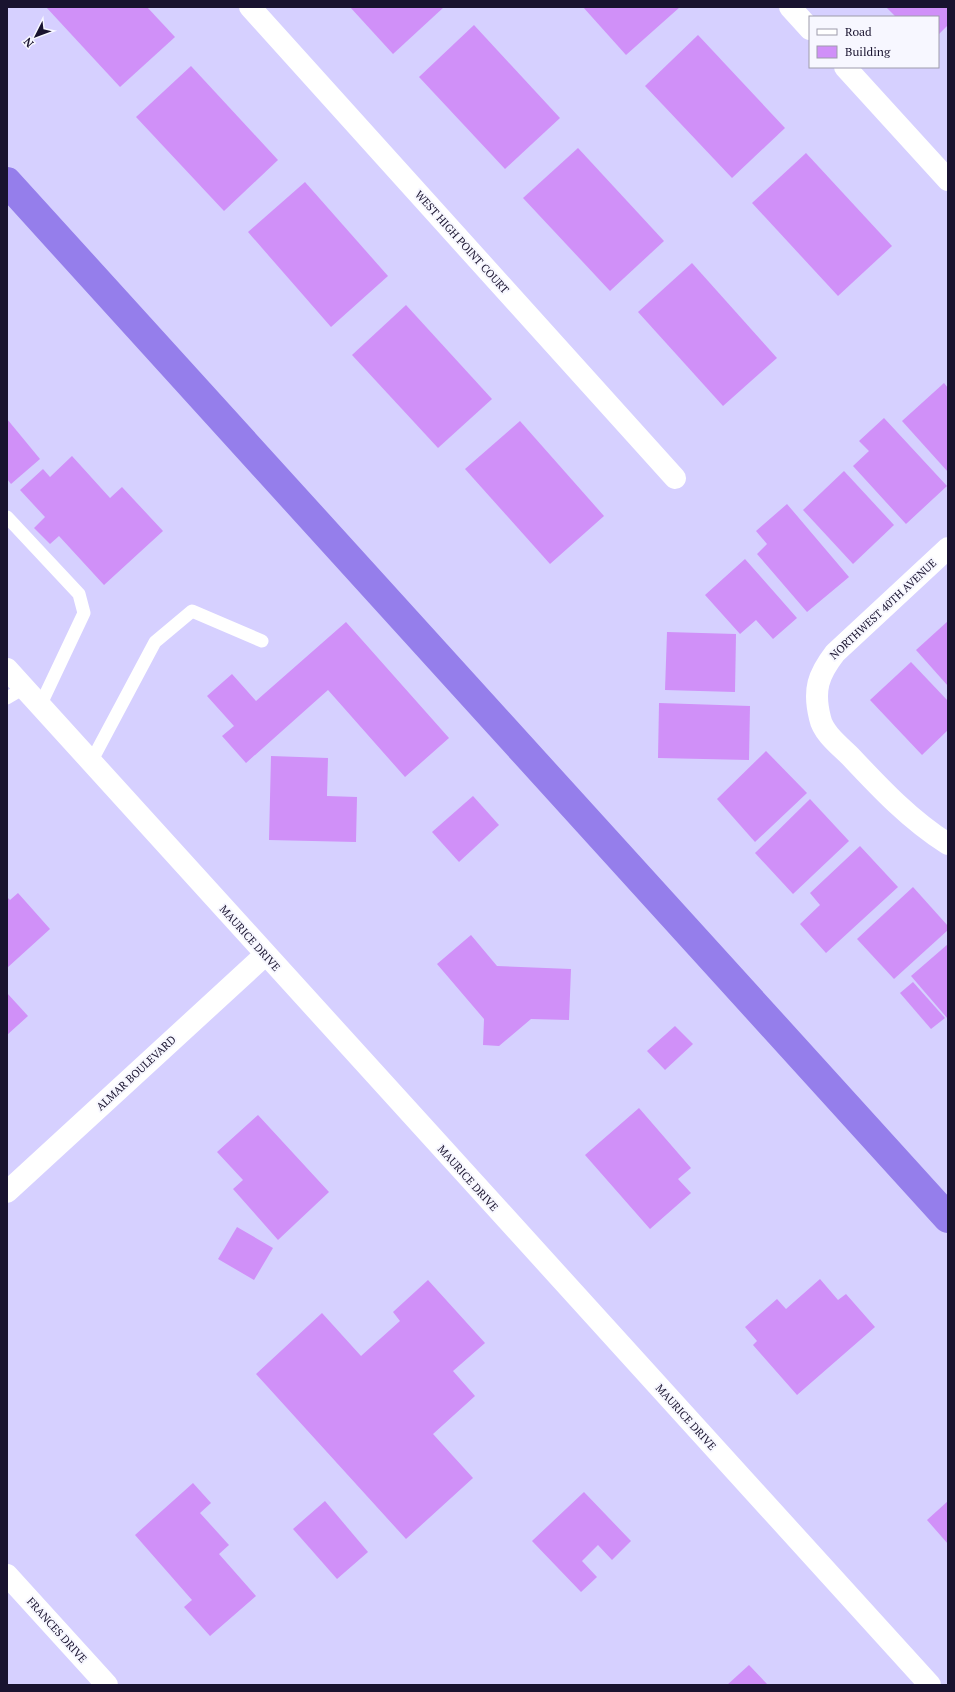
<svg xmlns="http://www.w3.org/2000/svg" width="955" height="1692" viewBox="0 0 955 1692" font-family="'PT Serif',serif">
  <rect width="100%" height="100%" fill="#d6d0ff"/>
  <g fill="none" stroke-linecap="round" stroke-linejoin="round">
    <!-- canal -->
    <polyline stroke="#957eeb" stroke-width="30" points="7,182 948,1218"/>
  </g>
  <!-- building -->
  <g fill="#d090f8">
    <polygon points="46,7 147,7 175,37 120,87"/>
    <polygon points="350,7 444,7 393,54"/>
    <polygon points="583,7 680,7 626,55"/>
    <polygon points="886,7 948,7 948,25 938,35 938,17 896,17"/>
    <polygon points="474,25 560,118 505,169 419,77"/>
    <polygon points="698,35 785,128 732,178 645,86"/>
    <polygon points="191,66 278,160 224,211 136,117"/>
    <polygon points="578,148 664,241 610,291 523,198"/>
    <polygon points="806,153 892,246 838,296 752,203"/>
    <polygon points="305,182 388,276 331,327 248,232"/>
    <polygon points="692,263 777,358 723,406 638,312"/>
    <polygon points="406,305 492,399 438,448 352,355"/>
    <polygon points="944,383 948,388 948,472 902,421"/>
    <polygon points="884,418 947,486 906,524 853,466 869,451 859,441"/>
    <polygon points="7,419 40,459 11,484 7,479"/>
    <polygon points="520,421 604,516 550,564 465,469"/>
    <polygon points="72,456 110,498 122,487 163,531 104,585 59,536 50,544 34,528 45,517 20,490 43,469 50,477"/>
    <polygon points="844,471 894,525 853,564 803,510"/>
    <polygon points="787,504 849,577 807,612 757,554 767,544 756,531"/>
    <polygon points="745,559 797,618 773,639 756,620 740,634 705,595"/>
    <polygon points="948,621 948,686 916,650"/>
    <polygon points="346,622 449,738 405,777 328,690 246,763 222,736 234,726 207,696 232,674 256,701"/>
    <polygon points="667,632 736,634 735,692 665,690"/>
    <polygon points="911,662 948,701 948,730 922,755 870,700"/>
    <polygon points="659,703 750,706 749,760 658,758"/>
    <polygon points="766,751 807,793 755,842 717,799"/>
    <polygon points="271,756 328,758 327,796 357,797 356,842 269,840"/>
    <polygon points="473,796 499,825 459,862 432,832"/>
    <polygon points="810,799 849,841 793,894 755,853"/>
    <polygon points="860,846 898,887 826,953 800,924 820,905 810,893"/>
    <polygon points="913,887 948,926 948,930 894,979 857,939"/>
    <polygon points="18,893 50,929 7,968 7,897 10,900"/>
    <polygon points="471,935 497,966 571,969 569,1020 531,1019 499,1046 483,1045 484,1019 437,964"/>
    <polygon points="948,944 948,1019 911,976"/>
    <polygon points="913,982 945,1018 931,1029 900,993"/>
    <polygon points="7,993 28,1016 7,1035"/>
    <polygon points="675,1026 693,1044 665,1070 647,1051"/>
    <polygon points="639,1108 691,1168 678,1179 691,1193 650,1229 585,1155"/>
    <polygon points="258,1115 329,1192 278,1240 233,1189 243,1180 217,1152"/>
    <polygon points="237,1227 273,1248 254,1280 218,1259"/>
    <polygon points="820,1279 838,1300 846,1294 875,1327 797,1395 753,1345 757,1341 745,1327 777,1299 786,1309"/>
    <polygon points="428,1280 485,1343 453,1371 475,1396 433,1434 473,1478 406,1539 256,1374 322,1313 361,1356 400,1321 393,1312"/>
    <polygon points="193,1483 211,1503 200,1513 229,1545 219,1554 256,1596 210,1636 184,1607 192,1600 135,1535"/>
    <polygon points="584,1492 631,1541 612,1560 598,1545 582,1561 597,1577 581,1592 532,1541"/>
    <polygon points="325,1501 368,1552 337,1579 293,1529"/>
    <polygon points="948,1501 948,1544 927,1520"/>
    <polygon points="749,1665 768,1685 727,1685"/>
  </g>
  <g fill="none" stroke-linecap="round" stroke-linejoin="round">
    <!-- lane -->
    <g stroke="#fff" stroke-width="13">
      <polyline points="7,517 79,594 84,613 40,706"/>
      <polyline points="7,698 24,688"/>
      <polyline points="91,762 155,642 192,611 262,641"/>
    </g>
    <!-- street -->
    <g stroke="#fff" stroke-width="22">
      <polyline points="250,7 675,478"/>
      <polyline points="790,7 810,29"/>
      <polyline points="845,67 948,180"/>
      <path d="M948,548L835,653C818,675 813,690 820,718C823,733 840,746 850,756C880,788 910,820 948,844"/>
      <polyline points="7,669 930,1685"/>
      <polyline points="7,1192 265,955"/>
      <polyline points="7,1575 107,1685"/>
    </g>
  </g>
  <g text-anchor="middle" stroke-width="4" stroke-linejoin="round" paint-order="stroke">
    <!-- street labels -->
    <g font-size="11" fill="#19132f" stroke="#f7f7ff">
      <text transform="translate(462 242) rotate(48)" y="4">WEST HIGH POINT COURT</text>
      <text transform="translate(883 609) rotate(-43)" y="4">NORTHWEST 40TH AVENUE</text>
      <text transform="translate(250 938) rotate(48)" y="4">MAURICE DRIVE</text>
      <text transform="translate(136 1073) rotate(-43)" y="4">ALMAR BOULEVARD</text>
      <text transform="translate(468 1178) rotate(48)" y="4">MAURICE DRIVE</text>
      <text transform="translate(686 1417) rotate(48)" y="4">MAURICE DRIVE</text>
      <text transform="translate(57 1630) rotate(48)" y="4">FRANCES DRIVE</text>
    </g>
  </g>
  <!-- border -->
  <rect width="955" height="1692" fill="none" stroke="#19132f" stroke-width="16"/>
  <!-- legend -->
  <rect x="809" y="16" width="130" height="52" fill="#f7f7ff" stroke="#9e9cac"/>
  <rect x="817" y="29" width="20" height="6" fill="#ffffff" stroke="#9e9cac"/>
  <text x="845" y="36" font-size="12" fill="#19132f">Road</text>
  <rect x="817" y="46" width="20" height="12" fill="#d090f8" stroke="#9e9cac"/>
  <text x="845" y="56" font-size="12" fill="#19132f">Building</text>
  <!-- north arrow -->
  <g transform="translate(36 36) rotate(228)" stroke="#f7f7ff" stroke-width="3" paint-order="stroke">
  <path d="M0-3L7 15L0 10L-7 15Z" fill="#19132f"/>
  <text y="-6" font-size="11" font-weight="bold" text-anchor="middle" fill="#19132f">N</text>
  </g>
</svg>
